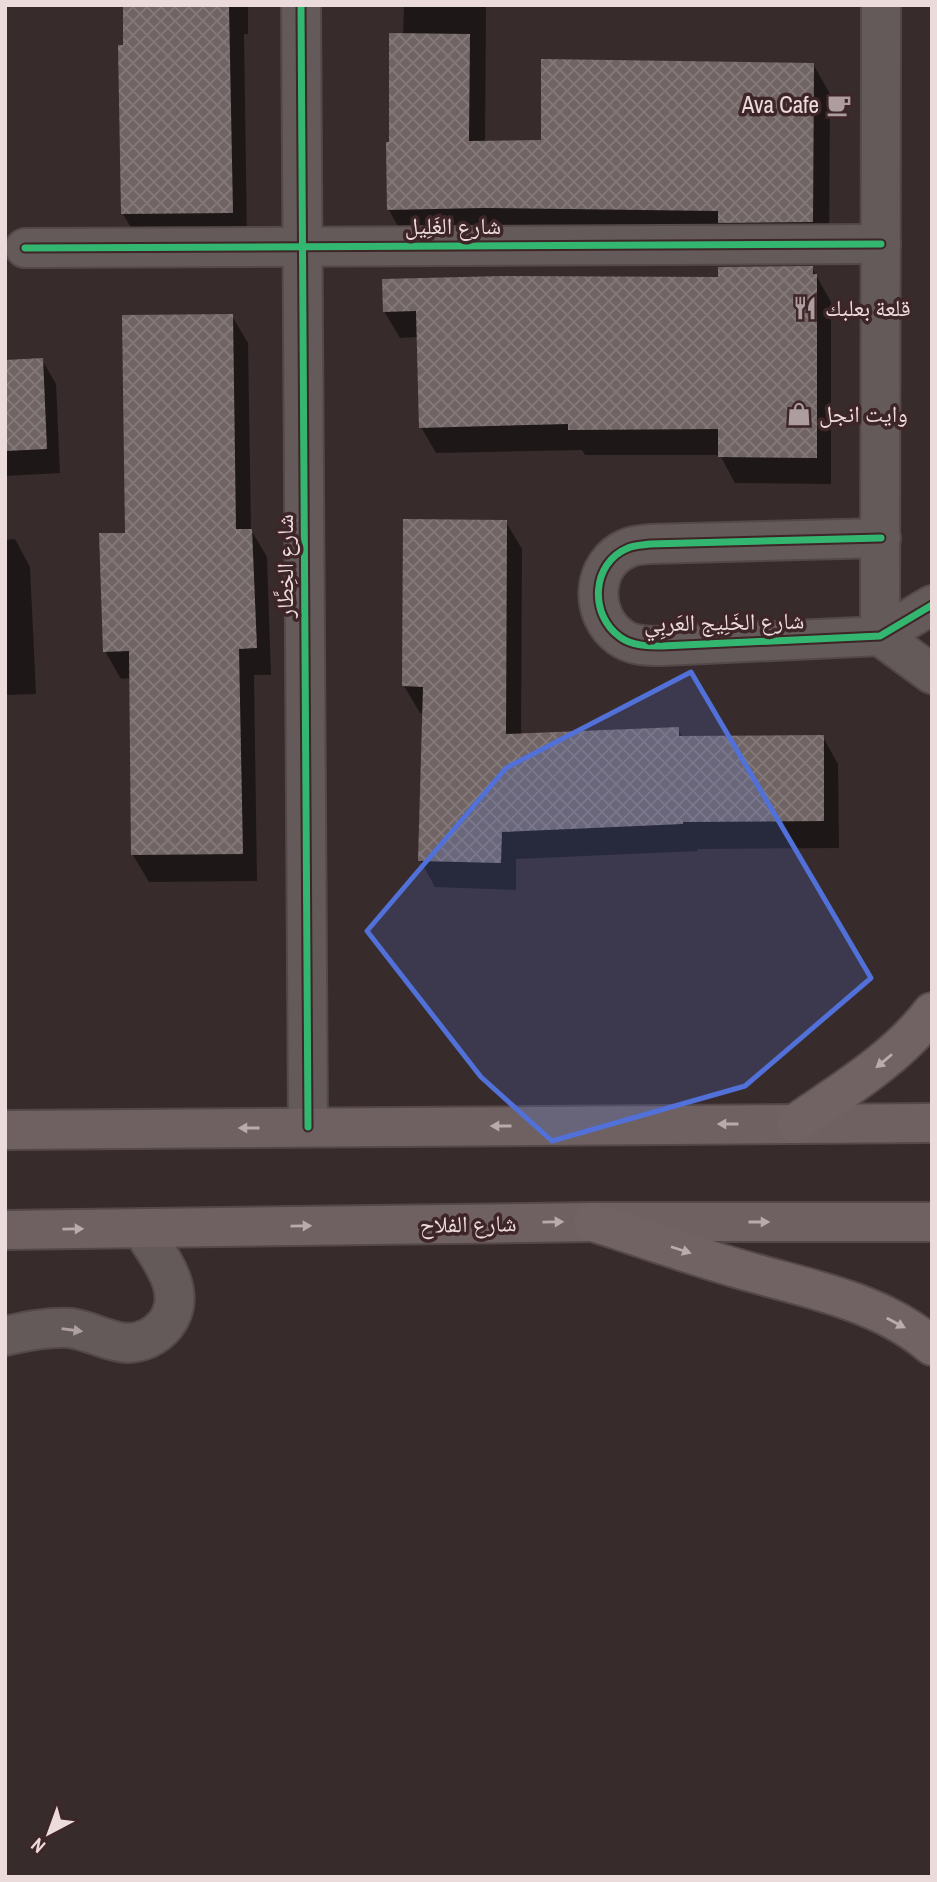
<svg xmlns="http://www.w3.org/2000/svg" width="937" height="1882" viewBox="0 0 937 1882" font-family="'Archivo Narrow','Noto Naskh Arabic',sans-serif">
  <defs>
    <pattern id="building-cross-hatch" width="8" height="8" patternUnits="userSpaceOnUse" patternTransform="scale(1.75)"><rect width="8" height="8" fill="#716465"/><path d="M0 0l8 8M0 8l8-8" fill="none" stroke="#857a7a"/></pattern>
  </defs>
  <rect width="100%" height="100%" fill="#382b2c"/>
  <!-- shadow -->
  <g fill="#0007">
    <polygon points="125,5 248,5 248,34 244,34 247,240 139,241 123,214"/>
    <polygon points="404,5 513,5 513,7 486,7 485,143 543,142 813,64 830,94 829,251 405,239 389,210 390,144 403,35"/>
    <polygon points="812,268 831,302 831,484 735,483 720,455 585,455 582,450 436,453 421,427 418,337 400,338 384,311"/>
    <polygon points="232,316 248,343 251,530 267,557 271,675 254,675 257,881 149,882 133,855 131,678 121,679 105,651 127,534"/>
    <polygon points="42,360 56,384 60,473 5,476 5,361"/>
    <polygon points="506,522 522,549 521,735 678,729 683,738 823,737 838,764 839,848 697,849 698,851 516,859 516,890 435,887 420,860 424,713 420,713 404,686"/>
    <polygon points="15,539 30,567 36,694 5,695 5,540"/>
  </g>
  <!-- building -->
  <g fill="url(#building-cross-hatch)">
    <polygon points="123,5 229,5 233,213 121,214 118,45 123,45"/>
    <polygon points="389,33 470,34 469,141 541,140 541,59 814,63 813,222 718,223 718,211 483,208 387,210 386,142 389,142"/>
    <polygon points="813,266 813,274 817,274 817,458 718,457 718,429 568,430 568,424 419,428 416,311 383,312 382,279 504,276 718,277 718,267"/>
    <polygon points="233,314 236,529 252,529 257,648 239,649 243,854 131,855 129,651 103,652 99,533 125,533 122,315"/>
    <polygon points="43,358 47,449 5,451 5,360"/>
    <polygon points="403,519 507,520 506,734 679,727 679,736 824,735 824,821 683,822 683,824 502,832 501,863 418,861 423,687 402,686"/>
  </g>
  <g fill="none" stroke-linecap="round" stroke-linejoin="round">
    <!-- minor casing -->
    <g stroke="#544849" stroke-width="42">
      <g id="minor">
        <polyline points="301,5 308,1127"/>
        <polyline points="25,248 881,244"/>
        <path d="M881,538L650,544C643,545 634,545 628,548C591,563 589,615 620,637C632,646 648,646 662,646L880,636L932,605"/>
        <polyline points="880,636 881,5"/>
        <polyline points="880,636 932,674"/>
        <path d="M5,1336C27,1331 47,1327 70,1328C89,1330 107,1342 127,1343C142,1343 156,1336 165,1325C191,1292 158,1256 141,1228"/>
      </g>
    </g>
    <!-- major casing -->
    <g stroke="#544849" stroke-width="42">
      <g id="major">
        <polyline points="5,1130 932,1123"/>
        <polyline points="5,1230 593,1222 932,1222"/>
      </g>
    </g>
    <!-- highway casing -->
    <g stroke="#544849" stroke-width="42">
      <g id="highway">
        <path d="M796,1123C844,1090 896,1059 932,1012"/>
        <path d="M593,1222C649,1240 704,1260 761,1275C819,1291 885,1305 932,1346"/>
      </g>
    </g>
    <!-- minor -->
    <use href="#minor" stroke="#645a5a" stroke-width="38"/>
    <!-- major -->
    <use href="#major" stroke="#6f6162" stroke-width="38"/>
    <!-- highway -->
    <use href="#highway" stroke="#716263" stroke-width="38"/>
    <!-- cycleway casing -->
    <g stroke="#3e2527" stroke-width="11">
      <g id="cycleway">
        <polyline points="301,5 308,1127"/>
        <polyline points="25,248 881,244"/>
        <path d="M881,538L650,544C643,545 634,545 628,548C591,563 589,615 620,637C632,646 648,646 662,646L880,636L932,605"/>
      </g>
    </g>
    <!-- cycleway -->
    <use href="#cycleway" stroke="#33b770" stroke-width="7"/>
  </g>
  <!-- one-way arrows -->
  <defs><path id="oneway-solid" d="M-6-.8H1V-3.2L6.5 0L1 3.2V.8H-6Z" transform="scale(1.75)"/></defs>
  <g fill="#bbabab">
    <use href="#oneway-solid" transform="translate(884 1061) rotate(140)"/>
    <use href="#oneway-solid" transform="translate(681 1250) rotate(18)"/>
    <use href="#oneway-solid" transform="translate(896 1323) rotate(28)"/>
  </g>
  <g fill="#baaaab">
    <use href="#oneway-solid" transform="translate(728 1124) rotate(180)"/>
    <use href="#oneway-solid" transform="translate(501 1126) rotate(180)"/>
    <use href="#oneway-solid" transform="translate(249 1128) rotate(180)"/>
    <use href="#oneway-solid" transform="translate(553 1222) rotate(-1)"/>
    <use href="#oneway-solid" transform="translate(759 1222)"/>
    <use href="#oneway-solid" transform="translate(301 1226) rotate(-1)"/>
    <use href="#oneway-solid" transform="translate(73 1229) rotate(-1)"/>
  </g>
  <use fill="#afa1a1" href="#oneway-solid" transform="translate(72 1330) rotate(8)"/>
  <!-- marked area -->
  <path fill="#5171d9" fill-opacity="0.2" stroke="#5171d9" stroke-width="5" stroke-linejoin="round" d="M691,672L871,978L745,1086L552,1141L481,1077L367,931L506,768Z"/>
  <!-- icons -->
  <defs>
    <g id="cafe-bare" transform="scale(1.89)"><path d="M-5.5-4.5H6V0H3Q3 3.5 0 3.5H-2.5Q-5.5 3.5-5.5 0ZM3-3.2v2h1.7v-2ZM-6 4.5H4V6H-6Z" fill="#ad9d9e" stroke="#3e2527" stroke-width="2.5" paint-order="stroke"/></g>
    <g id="restaurant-bare" transform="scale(1.89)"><path d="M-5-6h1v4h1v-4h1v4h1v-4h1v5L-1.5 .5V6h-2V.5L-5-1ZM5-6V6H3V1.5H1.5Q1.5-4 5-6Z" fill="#ad9d9e" stroke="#3e2527" stroke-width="2.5" paint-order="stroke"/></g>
    <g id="shop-bare" transform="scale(1.89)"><path d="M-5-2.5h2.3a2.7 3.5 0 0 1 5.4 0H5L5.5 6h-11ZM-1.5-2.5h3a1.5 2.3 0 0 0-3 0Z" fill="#ad9d9e" stroke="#3e2527" stroke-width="2.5" paint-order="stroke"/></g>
  </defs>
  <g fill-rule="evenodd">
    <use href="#cafe-bare" x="839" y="105"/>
    <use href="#restaurant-bare" x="805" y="308"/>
    <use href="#shop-bare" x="799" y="414"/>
  </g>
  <g text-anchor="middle" stroke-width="7" stroke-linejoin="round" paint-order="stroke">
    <!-- poi labels -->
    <g font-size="23" fill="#ecdbdb" stroke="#3e2527" text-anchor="start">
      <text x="819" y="113" text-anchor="end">Ava Cafe</text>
      <text x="825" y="316">قلعة بعلبك</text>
      <text x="819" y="422">وايت انجل</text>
    </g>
    <!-- street labels -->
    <g font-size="23" fill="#ecdbdb" stroke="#3e2527">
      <text x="453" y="234">شارع الغَلِيل</text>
      <text transform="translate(285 566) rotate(-90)" y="8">شارع الخِطَّار</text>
      <text transform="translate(724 622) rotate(-1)" y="8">شارع الخَلِيج العَربِي</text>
      <text transform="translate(468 1224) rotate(-1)" y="8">شارع الفلاح</text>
    </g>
  </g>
  <!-- border -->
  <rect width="937" height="1882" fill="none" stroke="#ecdbdb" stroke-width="14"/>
  <!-- north arrow -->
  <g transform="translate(49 1833) rotate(221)" stroke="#3e2527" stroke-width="5" paint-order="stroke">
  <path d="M0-5L12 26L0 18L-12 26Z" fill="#ecdbdb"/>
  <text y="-10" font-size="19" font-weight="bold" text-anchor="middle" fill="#ecdbdb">N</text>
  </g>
</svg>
